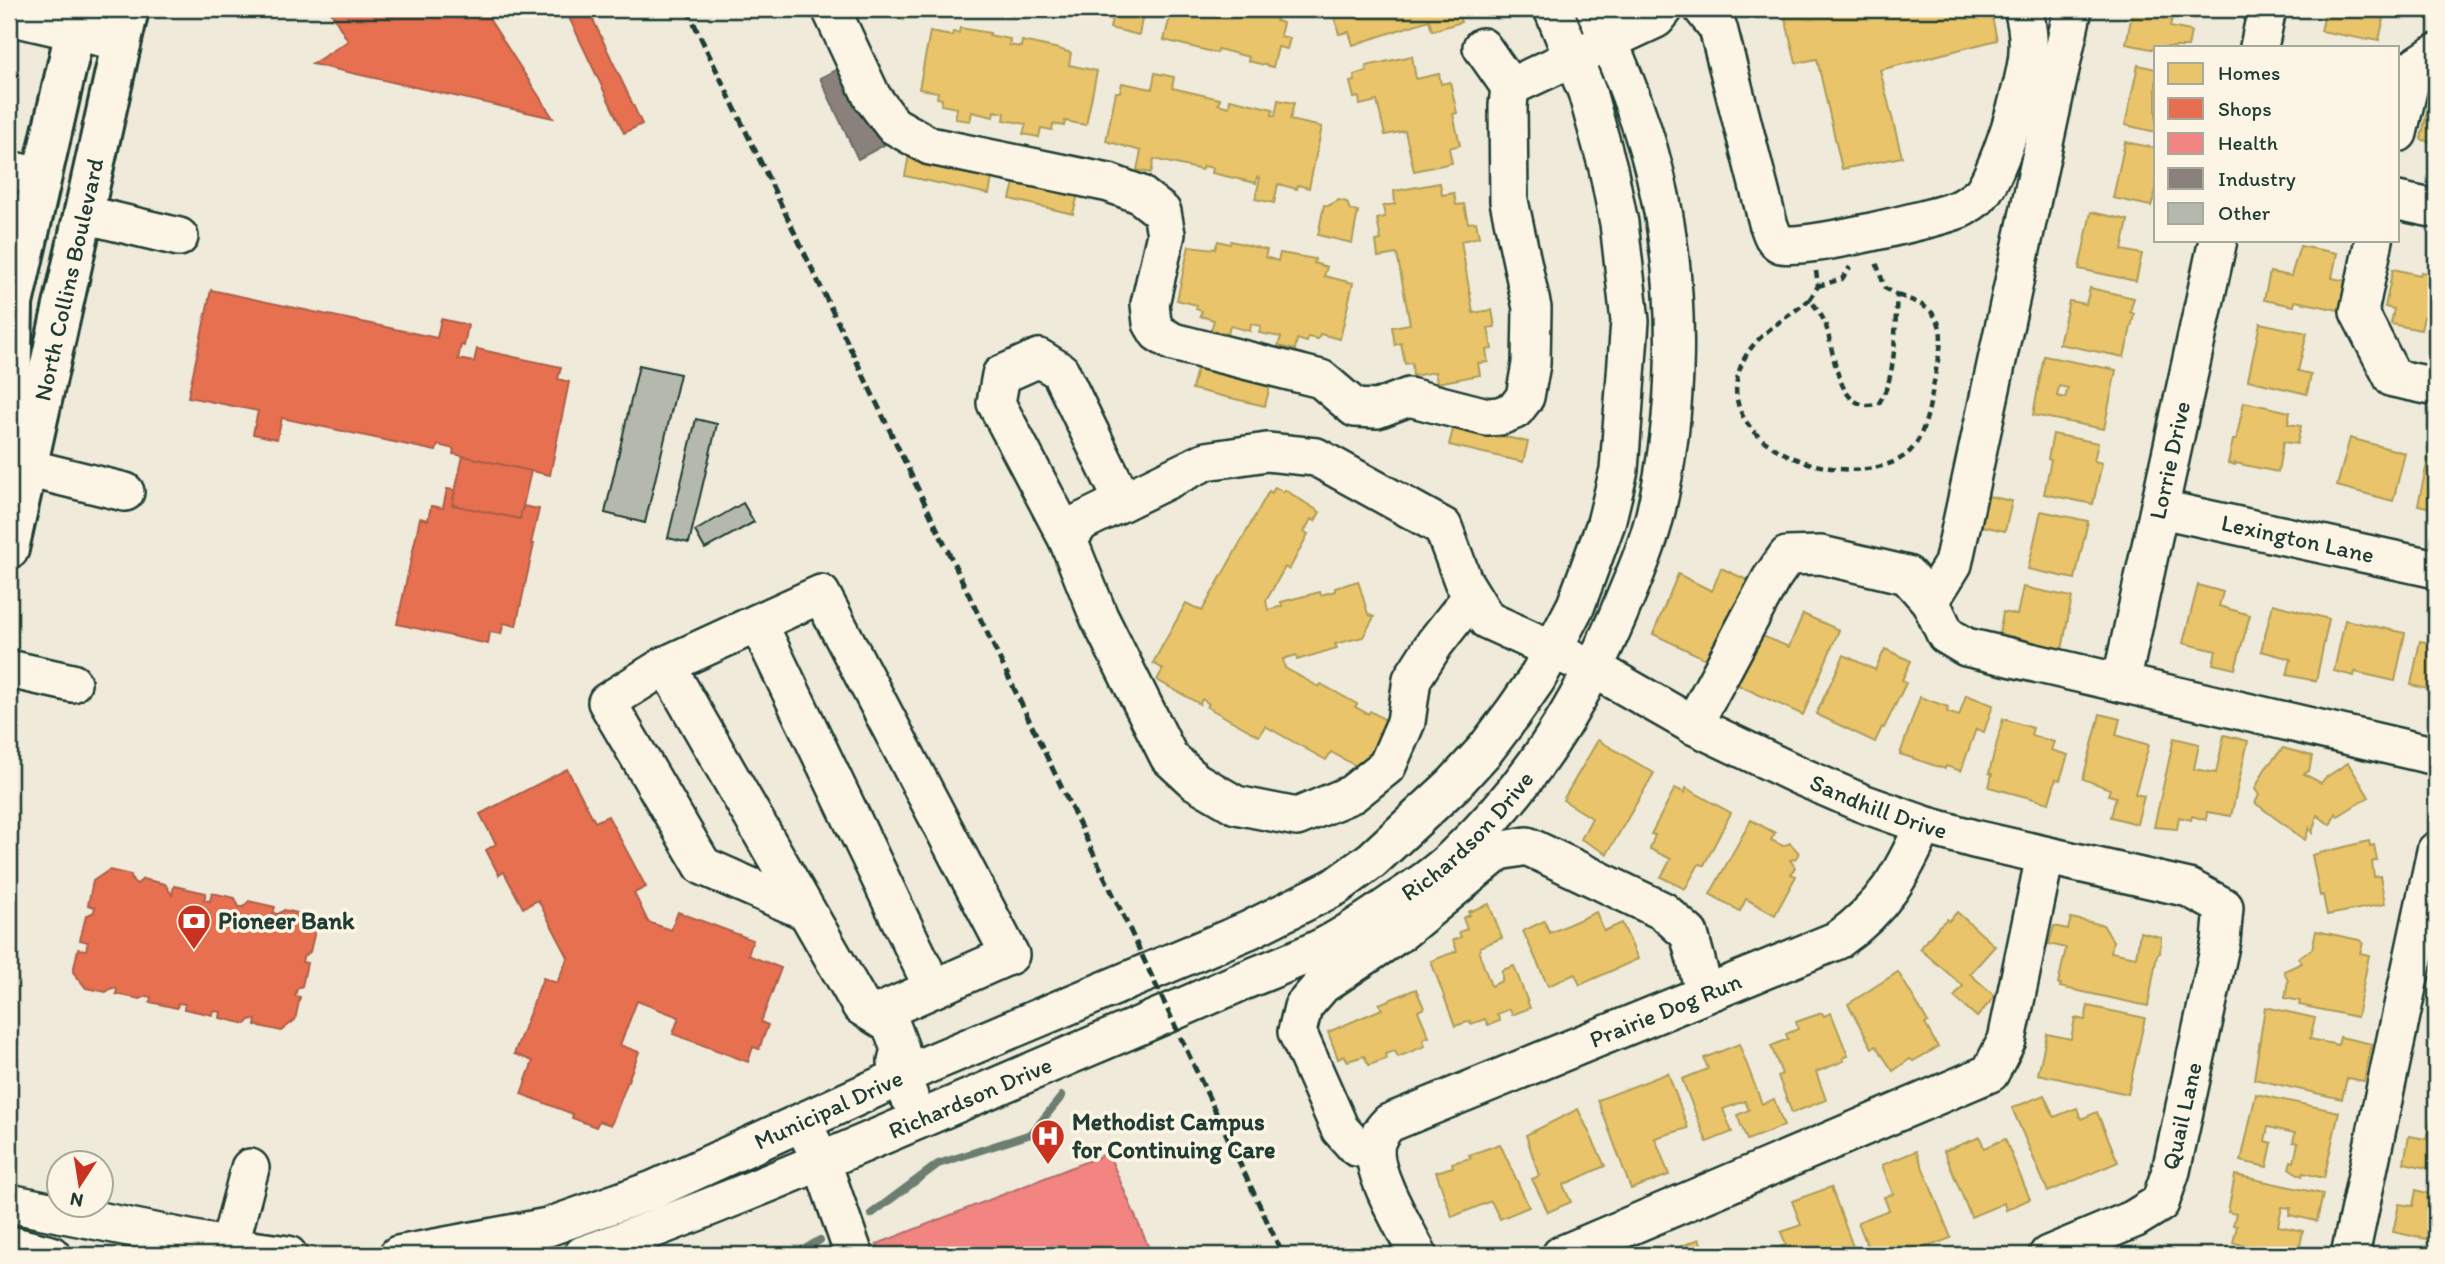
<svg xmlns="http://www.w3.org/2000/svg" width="2445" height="1264" viewBox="0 0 2445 1264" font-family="Itim,sans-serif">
  <rect width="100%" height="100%" fill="#efeada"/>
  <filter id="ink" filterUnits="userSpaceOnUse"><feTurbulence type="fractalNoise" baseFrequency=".0143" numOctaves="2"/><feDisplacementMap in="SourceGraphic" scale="14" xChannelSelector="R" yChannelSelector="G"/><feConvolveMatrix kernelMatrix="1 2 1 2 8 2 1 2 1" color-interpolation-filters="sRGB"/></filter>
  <g filter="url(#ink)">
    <!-- homes -->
    <g fill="#e9c46a" stroke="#ac9c5a" stroke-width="2" fill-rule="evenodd">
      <polygon points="855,9 907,9 904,20"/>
      <polygon points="1042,9 1144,9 1139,35 1110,28 1112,19 1063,9 1062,13"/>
      <polygon points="1172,9 1279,9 1276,21 1283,23 1280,36 1290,38 1287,49 1278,47 1273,67 1248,61 1249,57 1218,49 1217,53 1164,40"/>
      <polygon points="1345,9 1457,9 1461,22 1432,31 1429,20 1353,45 1349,32 1339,34 1333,12"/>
      <polygon points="1783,9 1846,9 1847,12 1861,9 2001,9 2003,15 1992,17 1997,40 1880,70 1902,157 1842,169 1817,59 1796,63"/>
      <polygon points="2133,9 2174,9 2170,27 2191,31 2188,47 2156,47 2156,50 2126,44"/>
      <polygon points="2326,9 2375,9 2375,11 2385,13 2379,40 2369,38 2368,40 2321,31"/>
      <polygon points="960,28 990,33 989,35 1010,39 1009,45 1021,47 1022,41 1059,49 1071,53 1069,65 1097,71 1086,125 1065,121 1064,126 1053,124 1052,130 1041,128 1039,137 1023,134 1026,124 1004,120 1005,113 994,111 993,117 972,112 970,121 955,119 957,108 941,105 942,99 937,98 938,92 919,89 930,32 952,36 953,32 959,33"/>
      <polygon points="1412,56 1416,79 1439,74 1441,84 1450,82 1457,113 1453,114 1460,145 1449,148 1452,163 1414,171 1405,131 1385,135 1377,101 1360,105 1359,97 1354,98 1350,82 1355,81 1354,75 1367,71 1366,66"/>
      <polygon points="2138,65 2156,69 2156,132 2125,125"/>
      <polygon points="1155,73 1174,77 1172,88 1220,99 1218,104 1229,107 1230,99 1273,109 1272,115 1275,116 1278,100 1294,103 1290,120 1322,127 1309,188 1298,185 1297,189 1278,184 1274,203 1255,199 1260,178 1257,177 1256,183 1212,173 1213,168 1203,166 1202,170 1154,159 1151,173 1137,170 1141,151 1106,141 1116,92 1120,92 1122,83 1152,89"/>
      <polygon points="2430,98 2436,100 2436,145 2421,139"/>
      <polygon points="2125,142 2156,148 2156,190 2151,206 2113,198"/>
      <polygon points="909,155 993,173 989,194 905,176"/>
      <polygon points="1015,179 1078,194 1073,214 1010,199"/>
      <polygon points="1440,183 1442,195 1454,193 1456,205 1464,204 1468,223 1476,222 1479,237 1461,241 1473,313 1492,310 1495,327 1488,328 1492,349 1486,350 1488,362 1478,363 1480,375 1437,383 1435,372 1413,376 1412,363 1405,364 1401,343 1395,345 1392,327 1410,324 1397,254 1378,257 1376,241 1381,240 1377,219 1385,217 1383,206 1395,204 1394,191"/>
      <polygon points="1339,200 1347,202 1350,210 1358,211 1352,243 1318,235 1324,205 1328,206"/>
      <polygon points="2091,212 2128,220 2122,250 2142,254 2136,281 2079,269"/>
      <polygon points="1218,241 1230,244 1231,241 1267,250 1265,257 1278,261 1280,253 1315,259 1314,263 1327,267 1324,276 1353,283 1340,339 1320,334 1318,339 1308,337 1307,342 1297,339 1295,350 1278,346 1281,337 1259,333 1261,326 1251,324 1250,331 1230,326 1228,334 1211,330 1214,320 1200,316 1202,311 1196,309 1197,305 1177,300 1189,246 1215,249"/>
      <polygon points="2300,246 2337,253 2332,278 2346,281 2339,310 2295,301 2294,306 2264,300 2270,272 2291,276"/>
      <polygon points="2393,269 2420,275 2421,272 2436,275 2436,319 2424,317 2421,330 2391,324 2394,309 2385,307"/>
      <polygon points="2090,288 2134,298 2130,312 2134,314 2124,357 2059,344 2069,301 2086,304"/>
      <polygon points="2260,323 2307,333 2298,371 2311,374 2307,394 2248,380"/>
      <path d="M2044,356L2116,370L2104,429L2033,415ZM2059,386L2068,388L2065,398L2057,396Z"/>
      <polygon points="1197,369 1270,386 1265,406 1192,389"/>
      <polygon points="2244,402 2290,412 2288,424 2301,426 2297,444 2283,442 2278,472 2235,463 2235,465 2228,463 2233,440 2236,440"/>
      <polygon points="1454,425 1528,442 1523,462 1449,445"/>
      <polygon points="2053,434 2098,443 2094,461 2102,463 2093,504 2044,494 2051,460 2048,459"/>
      <polygon points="2350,438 2405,453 2393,501 2337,486"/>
      <polygon points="2428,459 2436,460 2436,509 2418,505"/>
      <polygon points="1275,487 1284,492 1285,490 1320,512 1315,521 1311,519 1304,532 1308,534 1289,570 1285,567 1266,601 1268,610 1282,606 1281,602 1320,592 1321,595 1335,591 1335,588 1358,581 1368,614 1374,617 1363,637 1335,644 1337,648 1297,660 1296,655 1283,659 1285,668 1319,687 1321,684 1357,704 1355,707 1368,714 1370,711 1389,722 1365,771 1331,752 1326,760 1265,726 1259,736 1207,707 1209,704 1202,699 1200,704 1157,680 1163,669 1153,663 1186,603 1202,611 1269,491 1272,493"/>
      <polygon points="1983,495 2012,501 2005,531 1977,525"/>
      <polygon points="2041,511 2088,521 2075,579 2028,569"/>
      <polygon points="1721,568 1747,580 1738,599 1742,601 1710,661 1653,634 1678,574 1712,591"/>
      <polygon points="2198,585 2223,592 2219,606 2250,615 2235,669 2213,664 2216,651 2183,643"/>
      <polygon points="2023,587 2072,597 2061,655 2013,645 2015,637 1999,635 2003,612 2017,615"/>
      <polygon points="2273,604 2329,619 2316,681 2287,675 2291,659 2261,651"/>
      <polygon points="1803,614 1839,630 1803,715 1738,685 1760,635 1789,647"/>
      <polygon points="2345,620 2405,633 2395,681 2355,672 2354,676 2334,671"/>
      <polygon points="2420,641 2436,644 2436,691 2411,685"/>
      <polygon points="1885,649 1911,661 1902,680 1906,683 1884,728 1882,727 1875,742 1816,714 1844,655 1875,670"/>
      <polygon points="1966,695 1993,705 1984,732 1976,729 1961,771 1946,766 1945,769 1900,754 1920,697 1948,707 1947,712 1959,716"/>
      <polygon points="2100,714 2120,719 2116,735 2149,745 2135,794 2144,796 2137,824 2111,817 2116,797 2108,795 2110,789 2083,779"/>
      <polygon points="2003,719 2033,728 2031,735 2054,742 2051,750 2068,755 2060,780 2056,779 2049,803 1989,787 1992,774 1989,773"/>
      <polygon points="2224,735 2248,741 2231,816 2207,812 2206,820 2192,816 2191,820 2179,817 2177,829 2154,827 2174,738 2199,744 2194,769 2216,773"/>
      <polygon points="1598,740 1654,773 1607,854 1581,839 1592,818 1563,800"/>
      <polygon points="2283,748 2312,756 2309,771 2304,774 2321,783 2325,778 2348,763 2369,797 2338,816 2336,813 2330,825 2317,815 2312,833 2309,828 2305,840 2255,803 2259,795 2255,789 2265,769"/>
      <polygon points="1675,788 1685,793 1686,788 1731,813 1704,865 1699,864 1685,889 1661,877 1671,859 1650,849 1655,835 1651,834"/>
      <polygon points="1751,820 1775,833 1771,840 1783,846 1790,843 1799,853 1795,859 1790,860 1795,867 1791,874 1796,876 1775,915 1746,899 1740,911 1710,894"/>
      <polygon points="2369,841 2370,846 2374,845 2377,860 2372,862 2374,877 2380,876 2385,904 2327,915 2323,895 2320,896 2312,855"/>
      <polygon points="1489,904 1502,938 1480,947 1479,953 1491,986 1502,981 1502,970 1514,966 1530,1008 1512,1015 1510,1009 1497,1014 1500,1021 1488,1025 1485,1019 1471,1024 1470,1021 1455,1026 1431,961 1457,951 1453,940 1461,937 1459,932 1467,929 1463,918 1470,915 1468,912"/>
      <polygon points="1596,912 1604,931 1622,923 1638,959 1580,985 1575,974 1548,986 1523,931 1544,921 1550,933"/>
      <polygon points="1957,912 1995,946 1970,974 1995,996 1977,1017 1954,997 1963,986 1920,949 1938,927 1947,919 1949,921"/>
      <polygon points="2071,918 2103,925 2113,941 2111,952 2136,957 2140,932 2161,937 2160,953 2157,955 2148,1006 2060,987 2061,984 2058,984 2066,948 2049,944 2054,926 2068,929"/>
      <polygon points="2316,931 2359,940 2363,943 2360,953 2369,955 2357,1017 2299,1005 2300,1001 2285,998 2288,981 2284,971 2302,963 2298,958 2312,949"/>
      <polygon points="1898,972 1928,1022 1925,1024 1938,1047 1913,1061 1910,1059 1893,1071 1876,1046 1872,1048 1848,1004"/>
      <polygon points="1416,989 1424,1008 1418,1011 1429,1037 1423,1039 1425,1046 1398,1057 1395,1051 1385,1054 1386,1059 1369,1065 1364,1056 1348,1061 1344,1056 1338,1059 1328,1032 1382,1009 1379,1004"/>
      <polygon points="2088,1006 2145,1018 2128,1094 2038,1074 2047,1034 2071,1039 2075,1018 2085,1020"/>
      <polygon points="2265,1007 2315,1018 2310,1039 2338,1045 2340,1037 2372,1044 2364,1081 2347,1078 2342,1099 2254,1079"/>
      <polygon points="1822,1013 1824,1016 1831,1013 1848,1056 1843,1058 1844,1061 1816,1072 1826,1100 1792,1113 1778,1076 1782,1074 1771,1046 1788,1039 1786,1034 1798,1029 1796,1022"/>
      <polygon points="1739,1044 1762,1104 1774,1099 1784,1126 1747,1140 1737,1115 1749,1110 1745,1101 1723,1109 1732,1132 1707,1142 1682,1079 1708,1069 1704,1058"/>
      <polygon points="1668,1073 1688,1128 1655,1138 1669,1175 1631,1189 1598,1100"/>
      <polygon points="2256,1094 2339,1112 2324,1178 2303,1173 2302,1176 2293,1171 2289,1168 2291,1161 2294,1162 2298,1143 2293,1142 2295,1133 2268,1127 2265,1141 2272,1143 2267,1167 2241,1161"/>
      <polygon points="2044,1095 2054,1117 2077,1108 2081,1119 2097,1112 2118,1162 2048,1192 2012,1108"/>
      <polygon points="1578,1109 1605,1166 1563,1185 1571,1202 1548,1212 1532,1179 1539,1176 1526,1135"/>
      <polygon points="2430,1122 2436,1123 2436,1170 2404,1163 2409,1136 2426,1139"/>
      <polygon points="1980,1137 1984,1148 2005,1139 2030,1199 2006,1210 2004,1203 1971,1217 1944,1151"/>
      <polygon points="1500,1144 1529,1207 1500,1219 1491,1201 1452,1217 1436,1172 1453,1167 1452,1163 1471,1158 1469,1155"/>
      <polygon points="1916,1151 1951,1238 1906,1255 1871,1255 1858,1222 1889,1210 1884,1197 1893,1194 1882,1165"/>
      <polygon points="2235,1175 2323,1194 2317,1221 2289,1215 2291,1208 2282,1207 2278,1226 2303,1231 2298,1255 2233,1243 2237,1226 2233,1225 2236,1214 2228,1212"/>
      <polygon points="2433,1177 2436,1178 2436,1241 2393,1232 2399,1204 2413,1206 2416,1190 2430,1194"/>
      <polygon points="1831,1187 1856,1255 1772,1255 1770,1250 1786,1245 1781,1232 1801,1225 1792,1201"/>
      <polygon points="1699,1239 1706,1255 1666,1255 1665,1253"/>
    </g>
    <!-- shops -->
    <g fill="#e76f51" stroke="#ab6048" stroke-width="2">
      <polygon points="329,9 472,9 484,11 553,118 312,64 348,41"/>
      <polygon points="565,9 588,9 642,124 624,133"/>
      <polygon points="211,290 437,338 441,319 468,325 464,346 461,345 458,359 474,362 477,349 561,367 558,379 569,382 550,475 453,454 454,449 438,445 436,451 282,418 277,439 253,434 258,411 188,397"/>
      <polygon points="463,456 531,471 520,519 452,505"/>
      <polygon points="447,489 455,490 452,505 520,519 523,506 539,509 531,544 534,544 516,626 504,623 501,634 490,632 488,644 397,624 420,518 428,520 431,506 443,508"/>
      <polygon points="567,769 595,822 608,816 646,887 634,893 648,922 671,930 678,912 753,940 748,955 781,968 761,1022 768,1025 759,1049 753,1047 748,1062 673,1034 679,1017 637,1001 620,1045 639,1052 611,1125 599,1121 596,1127 572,1118 573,1114 521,1094 533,1061 514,1054 543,978 557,983 568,957 538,900 523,908 504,872 499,875 486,850 496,844 480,814"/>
      <polygon points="109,870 131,875 133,882 137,884 143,879 165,884 172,895 174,886 206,893 204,900 210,901 212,893 235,898 239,907 243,907 249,901 275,907 273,913 278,914 284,910 306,915 315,931 310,952 303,957 302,962 307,963 302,986 297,989 295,996 300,997 295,1020 281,1031 255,1025 256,1020 251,1019 246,1024 220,1018 221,1012 213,1011 213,1015 184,1009 185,1004 178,1003 177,1008 150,1002 151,997 147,996 140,999 116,994 117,989 112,988 106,992 86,988 73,972 78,949 86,950 88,942 80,940 86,916 94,912 95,907 88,905 93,881"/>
    </g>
    <!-- health -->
    <polygon fill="#f28482" stroke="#b36f6b" stroke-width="2" points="1108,1153 1152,1255 882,1255 877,1244"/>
    <!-- industry -->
    <polygon fill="#8a817c" stroke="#6a6d66" stroke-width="2" points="846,65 884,145 858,159 820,78"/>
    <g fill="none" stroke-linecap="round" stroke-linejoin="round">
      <!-- stream -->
      <g stroke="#6c7d71" stroke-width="8">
        <polyline points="871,1214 938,1164 1031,1134 1062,1096"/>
        <polyline points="795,1255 820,1240"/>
      </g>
    </g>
    <!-- building -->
    <g fill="#b5b9ad" stroke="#1f3d34" stroke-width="2">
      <polygon points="639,365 680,374 645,523 605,513"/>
      <polygon points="696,419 717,424 689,543 668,538"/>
      <polygon points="743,503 754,522 705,549 695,531"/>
    </g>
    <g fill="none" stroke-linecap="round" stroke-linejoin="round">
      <!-- minor casing -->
      <g stroke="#1f3d34" stroke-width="42">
        <g id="minor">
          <polyline points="831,9 872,97 893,125 930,146 1109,183 1139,194 1162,212 1166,234 1150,304 1152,323 1158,333 1173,342 1321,379 1355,408 1377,409 1409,397 1487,417 1500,416 1515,410 1525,397 1531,364 1532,308 1509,201 1508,106 1510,87 1482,47"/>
          <path d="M1703,9L1718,28L1768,223C1771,230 1773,241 1781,244C1801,251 1936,218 1960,209C1966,206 1973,201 1978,197C1997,182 2028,77 2028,51C2029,37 2027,23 2023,9"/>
          <polyline points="9,16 122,42"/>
          <polyline points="2259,47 2267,9"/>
          <polyline points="1510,87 1656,19 1664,9"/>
          <polyline points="2398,133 2413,68 2436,53"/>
          <polyline points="9,170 42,177"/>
          <polyline points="2398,201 2436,209"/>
          <polyline points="83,214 179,237"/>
          <polyline points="2374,240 2359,312 2393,378 2436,387"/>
          <polyline points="27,468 125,492"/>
          <path id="s1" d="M2161,509L2436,569"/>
          <polyline points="1068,540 996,403 1001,375 1039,358 1060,371 1123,501"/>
          <path id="s2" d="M1472,596L1435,643L1412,679L1406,722L1387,766L1352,794L1297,817L1236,805L1195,781L1169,757L1099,617L1068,540L1081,522L1206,461L1267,452L1316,457L1443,527L1463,581L1487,620L1595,669L1693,725L1800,776L1862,803L1924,825L1974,839L2189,888L2224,907L2221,941L2171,1171L2160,1203L2134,1219L2048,1255"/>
          <polyline points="1930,601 1953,564 2073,9"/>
          <polyline points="758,623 933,988"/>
          <polyline points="666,665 607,702 703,866 806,911"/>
          <polyline points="9,669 72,683"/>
          <path id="s3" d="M2121,683L2218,240"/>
          <polyline points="1693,725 1771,579 1787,556 1821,555 1907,575 1930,601 1946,635 1966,647 2436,756"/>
          <polyline points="876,1014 1010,955 821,594 666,665 861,1006 891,1025 900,1049 897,1061 900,1077 909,1096"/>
          <polyline points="810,1138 821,1160 854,1255"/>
          <polyline points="1375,1151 1356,1147 1340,1129 1297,1032 1303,1007 1322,985 1401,932 1499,851 1527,846 1663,911 1689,934 1705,994"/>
          <polyline points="9,1203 229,1247 288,1255"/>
          <polyline points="9,1245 51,1255"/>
          <polyline points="227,1255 250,1168"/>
          <path id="s4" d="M398,1255L548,1227L653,1190L924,1066L1249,930L1335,887L1372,860L1454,784L1485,750L1513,713L1536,680L1553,649L1576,605L1606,523L1619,470L1630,321L1619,223L1608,168L1587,92L1553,9"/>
          <path id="s5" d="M583,1255C752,1194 917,1120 1082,1050C1134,1028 1186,1006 1238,983C1267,971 1297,960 1325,946C1350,933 1374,916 1397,900C1418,886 1439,872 1457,854C1531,784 1579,706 1619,613C1632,581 1647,549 1655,515C1679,415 1681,297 1660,196C1647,131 1621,69 1595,9"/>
          <path id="s6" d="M1418,1255C1405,1228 1376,1181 1375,1153C1374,1141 1381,1131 1389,1123L1838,940C1883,908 1902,875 1924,825"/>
          <polyline points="1561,1255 1990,1073 2007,1040 2045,856"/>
          <polyline points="2350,1255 2436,851"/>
        </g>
      </g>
      <!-- major casing -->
      <g stroke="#1f3d34" stroke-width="44">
        <g id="major">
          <path d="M13,302C13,353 6,408 23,457"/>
          <polyline points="9,321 80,9"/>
          <path id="s7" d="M9,549L129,9"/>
        </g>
      </g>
      <!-- path -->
      <g stroke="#1f3d34" stroke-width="4.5" stroke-dasharray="7 5" stroke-linecap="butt">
        <path d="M1816,271L1818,286L1810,299C1815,307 1822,315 1825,323C1835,351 1836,417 1879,403C1898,374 1894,329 1897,295L1885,288L1876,262"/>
        <polyline points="1818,286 1842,279 1850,267"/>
        <path d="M1810,299C1788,318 1758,332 1744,359C1700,447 1853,497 1907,454C1929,436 1932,387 1938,360C1947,319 1935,307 1897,295"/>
      </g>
      <!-- minor -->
      <use href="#minor" stroke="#fcf5e5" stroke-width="37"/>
      <!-- major -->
      <use href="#major" stroke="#fcf5e5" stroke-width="38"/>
      <!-- rail -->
      <polyline stroke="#1f3d34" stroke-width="5" stroke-dasharray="10 5" stroke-linecap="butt" points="687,9 1122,913 1283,1255"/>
    </g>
  </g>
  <!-- icons -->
  <defs>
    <g id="bank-pin" transform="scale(1.75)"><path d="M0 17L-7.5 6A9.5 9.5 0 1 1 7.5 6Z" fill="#c8321e" stroke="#fcf5e5"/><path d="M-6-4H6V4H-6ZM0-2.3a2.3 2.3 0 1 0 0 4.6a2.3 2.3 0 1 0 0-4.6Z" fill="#fff"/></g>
    <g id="hospital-pin" transform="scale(1.75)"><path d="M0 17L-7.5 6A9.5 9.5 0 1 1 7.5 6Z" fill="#c8321e" stroke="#fcf5e5"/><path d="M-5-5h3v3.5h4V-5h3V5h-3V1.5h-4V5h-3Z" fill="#fff"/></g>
  </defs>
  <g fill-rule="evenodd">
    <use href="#bank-pin" x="194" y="921"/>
    <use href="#hospital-pin" x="1048" y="1136"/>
  </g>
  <g text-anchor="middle" stroke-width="7" stroke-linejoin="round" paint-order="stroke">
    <!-- street labels -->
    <g font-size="24" fill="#1f3d34" stroke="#fcf5e5">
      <text dy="8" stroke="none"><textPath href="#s7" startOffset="276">North Collins Boulevard</textPath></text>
      <text dy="8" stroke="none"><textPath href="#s3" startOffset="228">Lorrie Drive</textPath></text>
      <text dy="8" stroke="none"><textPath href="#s1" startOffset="140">Lexington Lane</textPath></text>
      <text dy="8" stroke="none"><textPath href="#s2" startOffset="1638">Sandhill Drive</textPath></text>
      <text dy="8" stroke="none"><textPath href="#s5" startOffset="985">Richardson Drive</textPath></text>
      <text dy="8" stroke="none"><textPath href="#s6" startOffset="444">Prairie Dog Run</textPath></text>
      <text dy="8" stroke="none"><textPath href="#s5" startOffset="418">Richardson Drive</textPath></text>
      <text dy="8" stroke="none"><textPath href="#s4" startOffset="457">Municipal Drive</textPath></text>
      <text transform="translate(2182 1116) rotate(-77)" y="8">Quail Lane</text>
    </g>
    <!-- poi labels -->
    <g font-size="24" font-weight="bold" fill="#1f3d34" stroke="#fcf5e5" text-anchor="start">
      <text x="218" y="929">Pioneer Bank</text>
      <text x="1072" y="1130">Methodist Campus<tspan x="1072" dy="28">for Continuing Care</tspan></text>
    </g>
  </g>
  <!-- margin -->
  <rect width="2445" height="1264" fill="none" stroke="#fcf5e5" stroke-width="35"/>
  <rect x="18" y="18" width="2410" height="1229" fill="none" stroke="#1f3d34" stroke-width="2.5" filter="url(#ink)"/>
  <!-- legend -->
  <rect x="2154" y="46" width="245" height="196" fill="#fcf5e5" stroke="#a4ab9e" stroke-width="2"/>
  <rect x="2168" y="63" width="35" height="21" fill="#e9c46a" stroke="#a4ab9e" stroke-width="2"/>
  <text x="2218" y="80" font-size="21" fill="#1f3d34">Homes</text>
  <rect x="2168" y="98" width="35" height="21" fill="#e76f51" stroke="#a4ab9e" stroke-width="2"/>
  <text x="2218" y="116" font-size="21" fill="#1f3d34">Shops</text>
  <rect x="2168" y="133" width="35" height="21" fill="#f28482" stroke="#a4ab9e" stroke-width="2"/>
  <text x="2218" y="150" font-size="21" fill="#1f3d34">Health</text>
  <rect x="2168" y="168" width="35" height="21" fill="#8a817c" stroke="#a4ab9e" stroke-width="2"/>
  <text x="2218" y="186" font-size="21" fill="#1f3d34">Industry</text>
  <rect x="2168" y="203" width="35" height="21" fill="#b5b9ad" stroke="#a4ab9e" stroke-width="2"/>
  <text x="2218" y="220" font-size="21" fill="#1f3d34">Other</text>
  <!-- north arrow -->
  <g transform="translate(80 1184) rotate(192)"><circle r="33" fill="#fcf5e5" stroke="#a4ab9e" stroke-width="2"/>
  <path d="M0-5L12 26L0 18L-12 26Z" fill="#c8321e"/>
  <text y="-10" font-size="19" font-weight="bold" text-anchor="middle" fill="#1f3d34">N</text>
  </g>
</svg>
